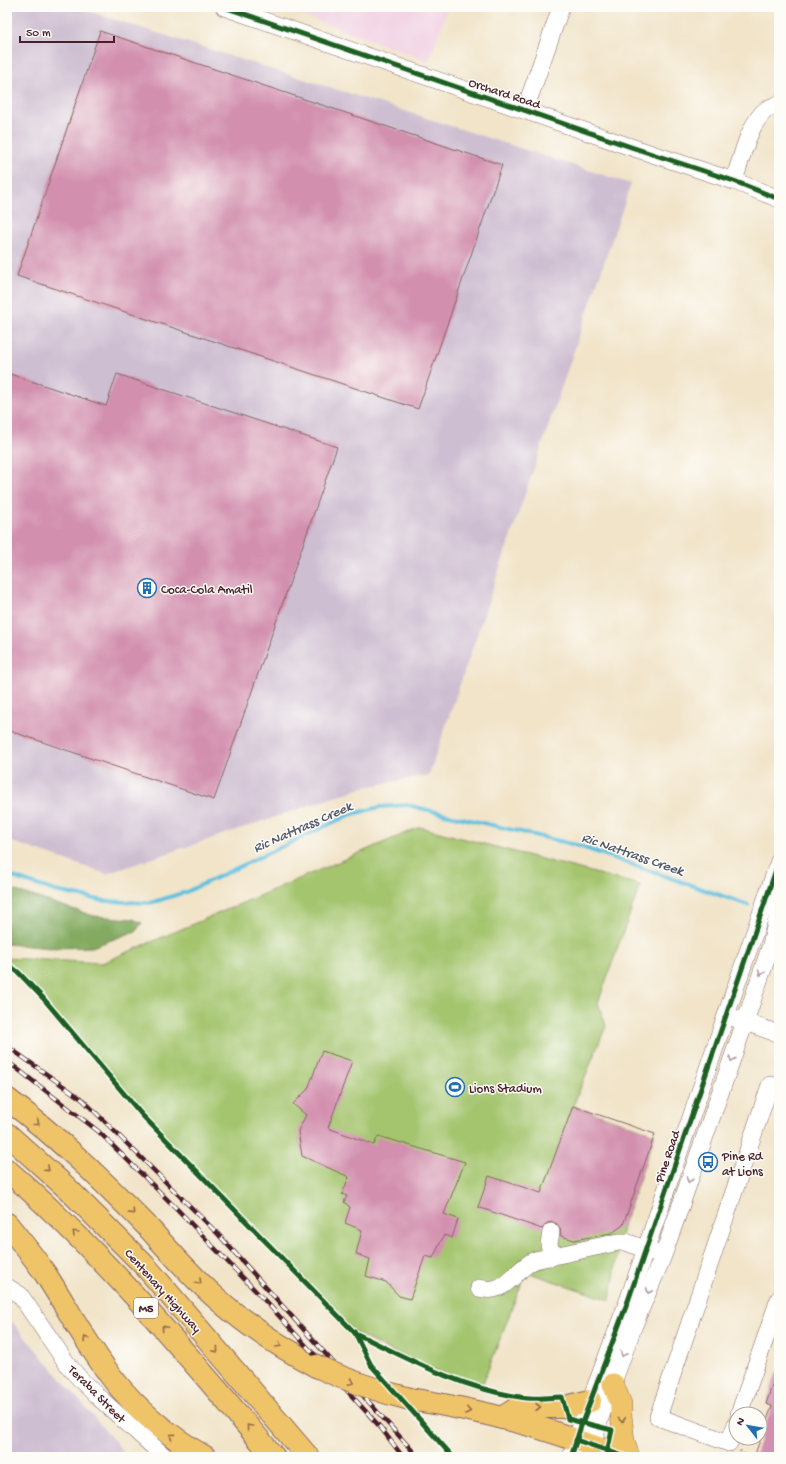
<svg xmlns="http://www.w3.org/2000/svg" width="786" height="1464" viewBox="0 0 786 1464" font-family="'Gochi Hand',sans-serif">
  <rect width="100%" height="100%" fill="#fdfcf7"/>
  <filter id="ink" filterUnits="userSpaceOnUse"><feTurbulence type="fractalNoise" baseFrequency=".025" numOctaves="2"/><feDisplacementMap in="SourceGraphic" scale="8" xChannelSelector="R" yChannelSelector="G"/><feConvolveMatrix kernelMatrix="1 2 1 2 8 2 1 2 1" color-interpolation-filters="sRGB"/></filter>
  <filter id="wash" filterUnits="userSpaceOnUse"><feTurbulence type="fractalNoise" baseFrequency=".012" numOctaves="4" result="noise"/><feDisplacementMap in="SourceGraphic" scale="16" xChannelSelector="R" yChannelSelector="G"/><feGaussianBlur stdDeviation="0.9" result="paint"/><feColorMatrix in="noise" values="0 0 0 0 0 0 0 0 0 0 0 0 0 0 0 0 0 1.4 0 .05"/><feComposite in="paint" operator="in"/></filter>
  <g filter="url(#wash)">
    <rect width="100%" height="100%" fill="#f1e4c9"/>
    <!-- built -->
    <polygon fill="#f1d0e3" points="279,7 448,7 429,61"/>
    <!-- industrial -->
    <g fill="#cebed1">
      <polygon points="7,7 78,7 78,8 395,108 631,184 429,775 364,787 106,874 7,840"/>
      <polygon points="12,1322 128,1457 7,1457 7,1323"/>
    </g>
    <!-- green -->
    <polygon fill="#a4c56e" stroke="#77724c" points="420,827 640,885 598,1003 606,1026 573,1106 655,1134 623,1226 610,1300 526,1272 481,1388 417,1364 355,1333 204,1179 18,972 7,964 7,958 102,963"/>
    <!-- forest -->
    <polygon fill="#83aa61" stroke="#666446" points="7,888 94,916 133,919 142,923 136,931 92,947 51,948 7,944"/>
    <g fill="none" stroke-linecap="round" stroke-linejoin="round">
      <!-- stream -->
      <polyline stroke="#61c0df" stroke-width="4" points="7,875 55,891 105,901 150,903 186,892 349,815 380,807 407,805 576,845 748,905"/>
    </g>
    <g id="blocks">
      <!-- building -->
      <g fill="#d28fae">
        <polygon points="100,31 502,165 418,409 17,276"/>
        <polygon points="7,373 106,406 117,374 337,447 214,800 7,730"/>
        <polygon points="322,1051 352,1061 328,1128 374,1145 378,1136 465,1162 444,1214 458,1219 452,1238 444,1235 433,1258 425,1256 410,1299 399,1296 386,1282 366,1276 370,1259 356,1254 362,1230 345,1223 350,1207 344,1202 347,1196 342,1194 349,1177 302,1156 298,1131 306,1115 293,1104 308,1089"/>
        <polygon points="573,1106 655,1134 623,1225 612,1233 574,1240 561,1236 560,1228 557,1224 553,1222 547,1223 542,1229 478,1207 489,1176 541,1193"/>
        <polygon points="777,1371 779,1371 779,1457 754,1457 772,1406 766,1404"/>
      </g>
    </g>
  </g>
  <g filter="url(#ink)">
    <use href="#blocks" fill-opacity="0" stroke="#846462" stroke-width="1"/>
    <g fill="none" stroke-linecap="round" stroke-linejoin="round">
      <!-- minor casing -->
      <g stroke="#846462" stroke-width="18">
        <g id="minor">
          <polyline points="224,7 631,147 734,181 779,199"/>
          <polyline points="525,110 561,7"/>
          <path d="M734,181C741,160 749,122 767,109C771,107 775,106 779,104"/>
          <polyline points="734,1018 779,1034"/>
          <polyline points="551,1232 549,1244 552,1257"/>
          <polyline points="7,1287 20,1295 68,1365 80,1379 96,1395 165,1457"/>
          <path d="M479,1288C507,1296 514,1269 535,1260L619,1242H626L655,1253"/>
          <polyline points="739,1414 779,1299"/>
          <polyline points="736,1424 729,1443 658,1417 770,1085 779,1087"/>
          <polyline points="571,1457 582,1423 628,1301 779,861"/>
          <polyline points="589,1457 601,1415 634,1325 663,1256 745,1022 771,945 779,909"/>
        </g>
      </g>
      <!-- major casing -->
      <g stroke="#846462" stroke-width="22">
        <g id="major">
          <polyline points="613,1384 621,1404 621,1415 624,1441 629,1457"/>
          <polyline points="576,1440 626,1457"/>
        </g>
      </g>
      <!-- highway casing -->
      <g stroke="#846462" stroke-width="24">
        <g id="highway">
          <path d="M7,1099C57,1136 102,1180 146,1225C163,1244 180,1263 198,1281C232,1315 272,1343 316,1366"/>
          <polyline points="7,1134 67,1188 146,1267 308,1457"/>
          <path d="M7,1170C106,1256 189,1357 274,1457"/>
          <path d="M7,1224C20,1240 34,1257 46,1275C68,1309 88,1346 113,1379C138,1411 170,1437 205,1457"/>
          <path d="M410,1399C466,1408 523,1421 576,1440"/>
          <polyline points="502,1418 519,1407 566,1407 590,1401"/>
        </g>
      </g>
      <!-- path -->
      <polyline stroke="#846462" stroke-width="2.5" stroke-dasharray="1 3" stroke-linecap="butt" points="740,1451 747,1457"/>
      <!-- minor -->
      <use href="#minor" stroke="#fff" stroke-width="17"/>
      <!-- major -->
      <use href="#major" stroke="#efc469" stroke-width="21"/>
      <!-- highway -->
      <use href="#highway" stroke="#efc469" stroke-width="22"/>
      <!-- rail casing -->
      <g stroke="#4a1f2b" stroke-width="4.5">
        <g id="rail">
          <polyline points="7,1046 83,1100 218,1234 418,1457"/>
          <polyline points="7,1061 98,1131 178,1210 270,1306 381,1428 403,1457"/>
        </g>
      </g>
      <!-- rail -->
      <use href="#rail" stroke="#fdfcf7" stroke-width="3" stroke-dasharray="9" stroke-linecap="butt"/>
      <!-- highway-bridge casing -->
      <g stroke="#846462" stroke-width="24" stroke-linecap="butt">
        <path id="highway-bridge" d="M316,1366C346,1380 377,1391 410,1399"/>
      </g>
      <!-- highway-bridge -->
      <use href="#highway-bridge" stroke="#efc469" stroke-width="22"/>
      <!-- cycleway casing -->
      <g stroke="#fdfcf7" stroke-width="8">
        <g id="cycleway">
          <polyline points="224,7 631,147 734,181 779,199"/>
          <polyline points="7,964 18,972 43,998 142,1115 355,1333 371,1365 453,1457"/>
          <path d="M355,1333C408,1359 461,1388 520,1397C533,1400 549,1397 562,1397L568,1419L612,1430L606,1457"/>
          <polyline points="576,1440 626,1457"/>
          <polyline points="571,1457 582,1423 628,1301 779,861"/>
        </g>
      </g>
      <!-- cycleway -->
      <use href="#cycleway" stroke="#1b5e20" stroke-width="5"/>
    </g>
    <!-- one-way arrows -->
    <defs><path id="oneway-chevron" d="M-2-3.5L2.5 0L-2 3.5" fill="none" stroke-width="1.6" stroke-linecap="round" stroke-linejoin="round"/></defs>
    <g stroke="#ae9aa0">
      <use href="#oneway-chevron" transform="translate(761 973) rotate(109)"/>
      <use href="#oneway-chevron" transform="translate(732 1059) rotate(110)"/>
      <use href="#oneway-chevron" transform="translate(689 1180) rotate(109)"/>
      <use href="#oneway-chevron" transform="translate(649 1291) rotate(113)"/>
      <use href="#oneway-chevron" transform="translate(623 1354) rotate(110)"/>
    </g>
    <g stroke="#946947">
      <use href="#oneway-chevron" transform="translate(37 1123) rotate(39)"/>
      <use href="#oneway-chevron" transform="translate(47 1169) rotate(42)"/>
      <use href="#oneway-chevron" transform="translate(132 1212) rotate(46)"/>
      <use href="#oneway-chevron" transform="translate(75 1233) rotate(-135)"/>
      <use href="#oneway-chevron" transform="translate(199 1282) rotate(44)"/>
      <use href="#oneway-chevron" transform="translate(164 1328) rotate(-131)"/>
      <use href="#oneway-chevron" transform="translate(86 1339) rotate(-122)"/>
      <use href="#oneway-chevron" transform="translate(279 1345) rotate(31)"/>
      <use href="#oneway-chevron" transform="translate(216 1350) rotate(49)"/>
      <use href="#oneway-chevron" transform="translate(351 1382) rotate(22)"/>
      <use href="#oneway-chevron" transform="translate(538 1407)"/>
      <use href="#oneway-chevron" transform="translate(468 1411) rotate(13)"/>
      <use href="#oneway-chevron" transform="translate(622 1420) rotate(86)"/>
      <use href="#oneway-chevron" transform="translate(249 1427) rotate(-130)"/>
      <use href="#oneway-chevron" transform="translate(172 1436) rotate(-144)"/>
    </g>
  </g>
  <!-- icons -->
  <defs>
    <g id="building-ring" transform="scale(1)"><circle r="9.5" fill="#fdfcf7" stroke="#1f6fb2" stroke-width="1.5"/><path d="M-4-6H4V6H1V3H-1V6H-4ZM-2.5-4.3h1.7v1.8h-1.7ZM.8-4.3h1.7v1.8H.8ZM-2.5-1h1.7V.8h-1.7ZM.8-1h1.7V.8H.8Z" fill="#1f6fb2"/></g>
    <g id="stadium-ring" transform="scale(1)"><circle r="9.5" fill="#fdfcf7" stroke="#1f6fb2" stroke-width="1.5"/><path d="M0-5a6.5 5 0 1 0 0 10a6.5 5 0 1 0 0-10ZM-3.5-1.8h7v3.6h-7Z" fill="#1f6fb2"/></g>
    <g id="bus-ring" transform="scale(1)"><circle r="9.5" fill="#fdfcf7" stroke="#1f6fb2" stroke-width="1.5"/><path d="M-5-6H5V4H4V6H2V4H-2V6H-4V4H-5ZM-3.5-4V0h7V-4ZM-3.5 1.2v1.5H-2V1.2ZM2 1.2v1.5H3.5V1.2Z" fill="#1f6fb2"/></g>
  </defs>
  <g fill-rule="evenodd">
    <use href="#building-ring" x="147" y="588"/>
    <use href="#stadium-ring" x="455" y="1087"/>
    <use href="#bus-ring" x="708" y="1162"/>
  </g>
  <g text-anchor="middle" stroke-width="3" stroke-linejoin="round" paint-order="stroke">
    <!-- shield labels -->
    <rect fill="#fdfcf7" stroke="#806168" stroke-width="1" x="134" y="1298" width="24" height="20" rx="3"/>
    <g font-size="12" font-weight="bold" fill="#4a1f2b">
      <text x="146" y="1312">M5</text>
    </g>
    <!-- street labels -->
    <g font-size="13" fill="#4a1f2b" stroke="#fdfcf7">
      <text transform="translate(505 92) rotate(18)" y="5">Orchard Road</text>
      <text transform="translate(666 1156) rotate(-71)" y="5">Pine Road</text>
      <text transform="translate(164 1290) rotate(48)" y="5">Centenary Highway</text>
      <text transform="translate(98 1393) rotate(45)" y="5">Teraba Street</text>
    </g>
    <!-- poi labels -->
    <g font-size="13" fill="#4a1f2b" stroke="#fdfcf7" text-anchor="start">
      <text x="161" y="593">Coca-Cola Amatil</text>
      <text x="469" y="1092">Lions Stadium</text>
      <text x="722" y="1160">Pine Rd<tspan x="722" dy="15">at Lions</tspan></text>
    </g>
    <!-- water labels -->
    <g font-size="14" font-style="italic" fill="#52576a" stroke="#fdfcf7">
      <text transform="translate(302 826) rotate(-24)" y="5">Ric Nattrass Creek</text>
      <text transform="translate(633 853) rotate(19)" y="5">Ric Nattrass Creek</text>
    </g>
  </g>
  <!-- margin -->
  <rect width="786" height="1464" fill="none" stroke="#fdfcf7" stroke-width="24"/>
  <!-- north arrow -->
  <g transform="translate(748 1426) rotate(301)"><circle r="19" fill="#fdfcf7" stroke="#b5a4a5"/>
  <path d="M0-3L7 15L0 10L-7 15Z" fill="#1f6fb2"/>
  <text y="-6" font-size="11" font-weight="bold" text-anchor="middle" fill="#4a1f2b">N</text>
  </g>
  <!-- scale -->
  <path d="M20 36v6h94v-6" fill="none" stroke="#4a1f2b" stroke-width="2"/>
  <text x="26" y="36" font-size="12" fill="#4a1f2b" stroke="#fdfcf7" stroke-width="3" paint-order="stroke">50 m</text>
</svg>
